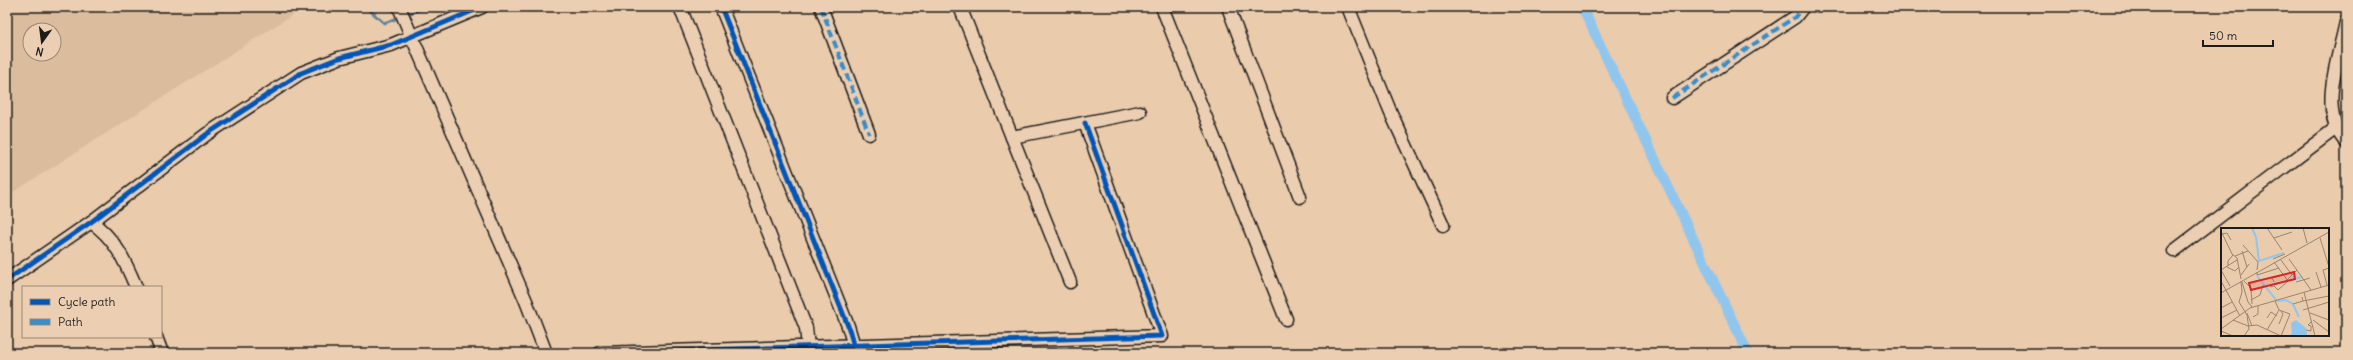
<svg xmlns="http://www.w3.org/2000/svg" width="2353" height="360" viewBox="0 0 2353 360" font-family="Delius,sans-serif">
  <rect width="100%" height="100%" fill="#eacbac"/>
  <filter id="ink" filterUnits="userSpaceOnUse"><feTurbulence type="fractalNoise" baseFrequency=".025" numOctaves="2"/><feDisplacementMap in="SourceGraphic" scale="8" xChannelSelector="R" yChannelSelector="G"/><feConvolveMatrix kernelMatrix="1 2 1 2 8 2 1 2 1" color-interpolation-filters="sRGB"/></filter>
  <g filter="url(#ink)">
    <!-- built -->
    <path fill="#dbbc9c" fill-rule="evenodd" d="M7,7H305L7,196ZM30,30H54V54H30Z"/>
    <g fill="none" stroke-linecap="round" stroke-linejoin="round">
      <!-- stream -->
      <g stroke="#62829a" stroke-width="3">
        <polyline points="366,7 384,23 401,17"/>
        <polyline points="406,15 425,7"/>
      </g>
      <!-- canal -->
      <polyline stroke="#90c6ee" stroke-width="10" points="1582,7 1748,353"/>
      <!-- minor casing -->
      <g stroke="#1c1c1c" stroke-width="15">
        <g id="minor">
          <polyline points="399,7 526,301 546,353"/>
          <polyline points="680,7 806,328 808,347"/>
          <polyline points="721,7 848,326 854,346"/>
          <polyline points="821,7 869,134"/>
          <polyline points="960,7 1070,282"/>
          <polyline points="1162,7 1286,319"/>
          <polyline points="1228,7 1300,197"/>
          <polyline points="1348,7 1390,111 1443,225"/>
          <path d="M2346,22C2339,57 2317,113 2346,142"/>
          <polyline points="1672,98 1795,17 1803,7"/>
          <polyline points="1012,137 1140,112"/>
          <path d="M91,222C115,238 125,261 136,287"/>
          <polyline points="2174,251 2336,128"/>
          <polyline points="7,280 91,222 207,134 301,73 339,58 391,45 482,7"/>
          <polyline points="156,337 162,353"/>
          <polyline points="600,353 1162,336 1085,123"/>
        </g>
      </g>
      <!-- minor -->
      <use href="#minor" stroke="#eccfb2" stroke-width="12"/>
      <!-- quiet -->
      <g stroke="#388dca" stroke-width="4" stroke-dasharray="8 4" stroke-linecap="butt">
        <polyline points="821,7 869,134"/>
        <polyline points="1672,98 1795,17 1803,7"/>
      </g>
      <!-- cycleway casing -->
      <g stroke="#eccfb2" stroke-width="8">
        <g id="cycleway">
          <polyline points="721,7 848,326 854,346"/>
          <polyline points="7,280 91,222 207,134 301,73 339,58 391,45 482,7"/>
          <polyline points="600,353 1162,336 1085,123"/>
        </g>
      </g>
      <!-- cycleway -->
      <use href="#cycleway" stroke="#0057b8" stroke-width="5"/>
    </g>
  </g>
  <!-- overview -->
  <g transform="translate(2221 228)">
    <rect width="108" height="108" fill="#eacbac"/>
    <path d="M75,92L85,100L86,107L68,108L71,105L70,95Z" fill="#90c6ee"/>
    <path fill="none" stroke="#90c6ee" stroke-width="2" d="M31,0L35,9L38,33L63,25M36,48L56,73L65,72L72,76L78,89M68,53L80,49"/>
    <path fill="none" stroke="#988572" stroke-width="1" d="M46,0L61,22M82,0L86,15M0,3L11,26L16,30L20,51M1,6L6,5L10,12M53,10L71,4M99,10L108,39M22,17L37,34L36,42M21,23L26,39M14,28L27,23M52,31L64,26M68,31L90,62M60,32L71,47M7,38V33L12,27M6,39L14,43L18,39M36,44V47L58,40M95,44L100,59M20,47L28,36M0,53L19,88M20,53L21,64L18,74L26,87L28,101L23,108M23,53L30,60L31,76M21,54L27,74L31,79M53,54L51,50L62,47M75,54L89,50M53,57L65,53L76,42M106,57L102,42L108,40M9,58L0,42L16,32M49,59L53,58L57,62L67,53L53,34M83,64L94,108M0,65L108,4M30,72L39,67L42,57M54,73L58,82L69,86L60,108M82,73L108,68M72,76L82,73L81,69M0,80L11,74M82,82L108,74M26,85L31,98M89,85L108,92M32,89L37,86V78M0,90L16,82M46,90L50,84L56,88M12,92L27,98L36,97L60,108M92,92L108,104M58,96L62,86L60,83M0,101L29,80L108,57M46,102L58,82M85,102L90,103V98L87,97L91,93M0,103L12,108"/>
    <path fill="#d62828" fill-opacity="0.15" stroke="#d62828" stroke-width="2" d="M73,44L74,51L30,62L28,55Z"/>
    <rect width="108" height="108" fill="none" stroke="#1c1c1c" stroke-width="2"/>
  </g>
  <!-- margin -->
  <rect width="2353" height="360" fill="none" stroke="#eccfb2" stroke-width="24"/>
  <rect x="12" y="12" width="2329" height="336" fill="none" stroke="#1c1c1c" stroke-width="1.5" filter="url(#ink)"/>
  <!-- legend -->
  <rect x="22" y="286" width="140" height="52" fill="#eccfb2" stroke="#998776"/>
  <rect x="30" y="299" width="20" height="6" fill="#0057b8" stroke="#998776"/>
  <text x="58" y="306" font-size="12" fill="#1c1c1c">Cycle path</text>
  <rect x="30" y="319" width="20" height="6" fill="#388dca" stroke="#998776"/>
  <text x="58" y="326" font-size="12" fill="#1c1c1c">Path</text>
  <!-- north arrow -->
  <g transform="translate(42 42) rotate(194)"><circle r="19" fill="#eccfb2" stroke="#998776"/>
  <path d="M0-3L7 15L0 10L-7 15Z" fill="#1c1c1c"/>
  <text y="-6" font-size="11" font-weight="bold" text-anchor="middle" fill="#1c1c1c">N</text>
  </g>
  <!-- scale -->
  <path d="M2203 40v6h70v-6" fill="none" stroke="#1c1c1c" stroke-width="2"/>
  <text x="2209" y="40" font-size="12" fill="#1c1c1c" stroke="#eccfb2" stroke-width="3" paint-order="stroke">50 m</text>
</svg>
